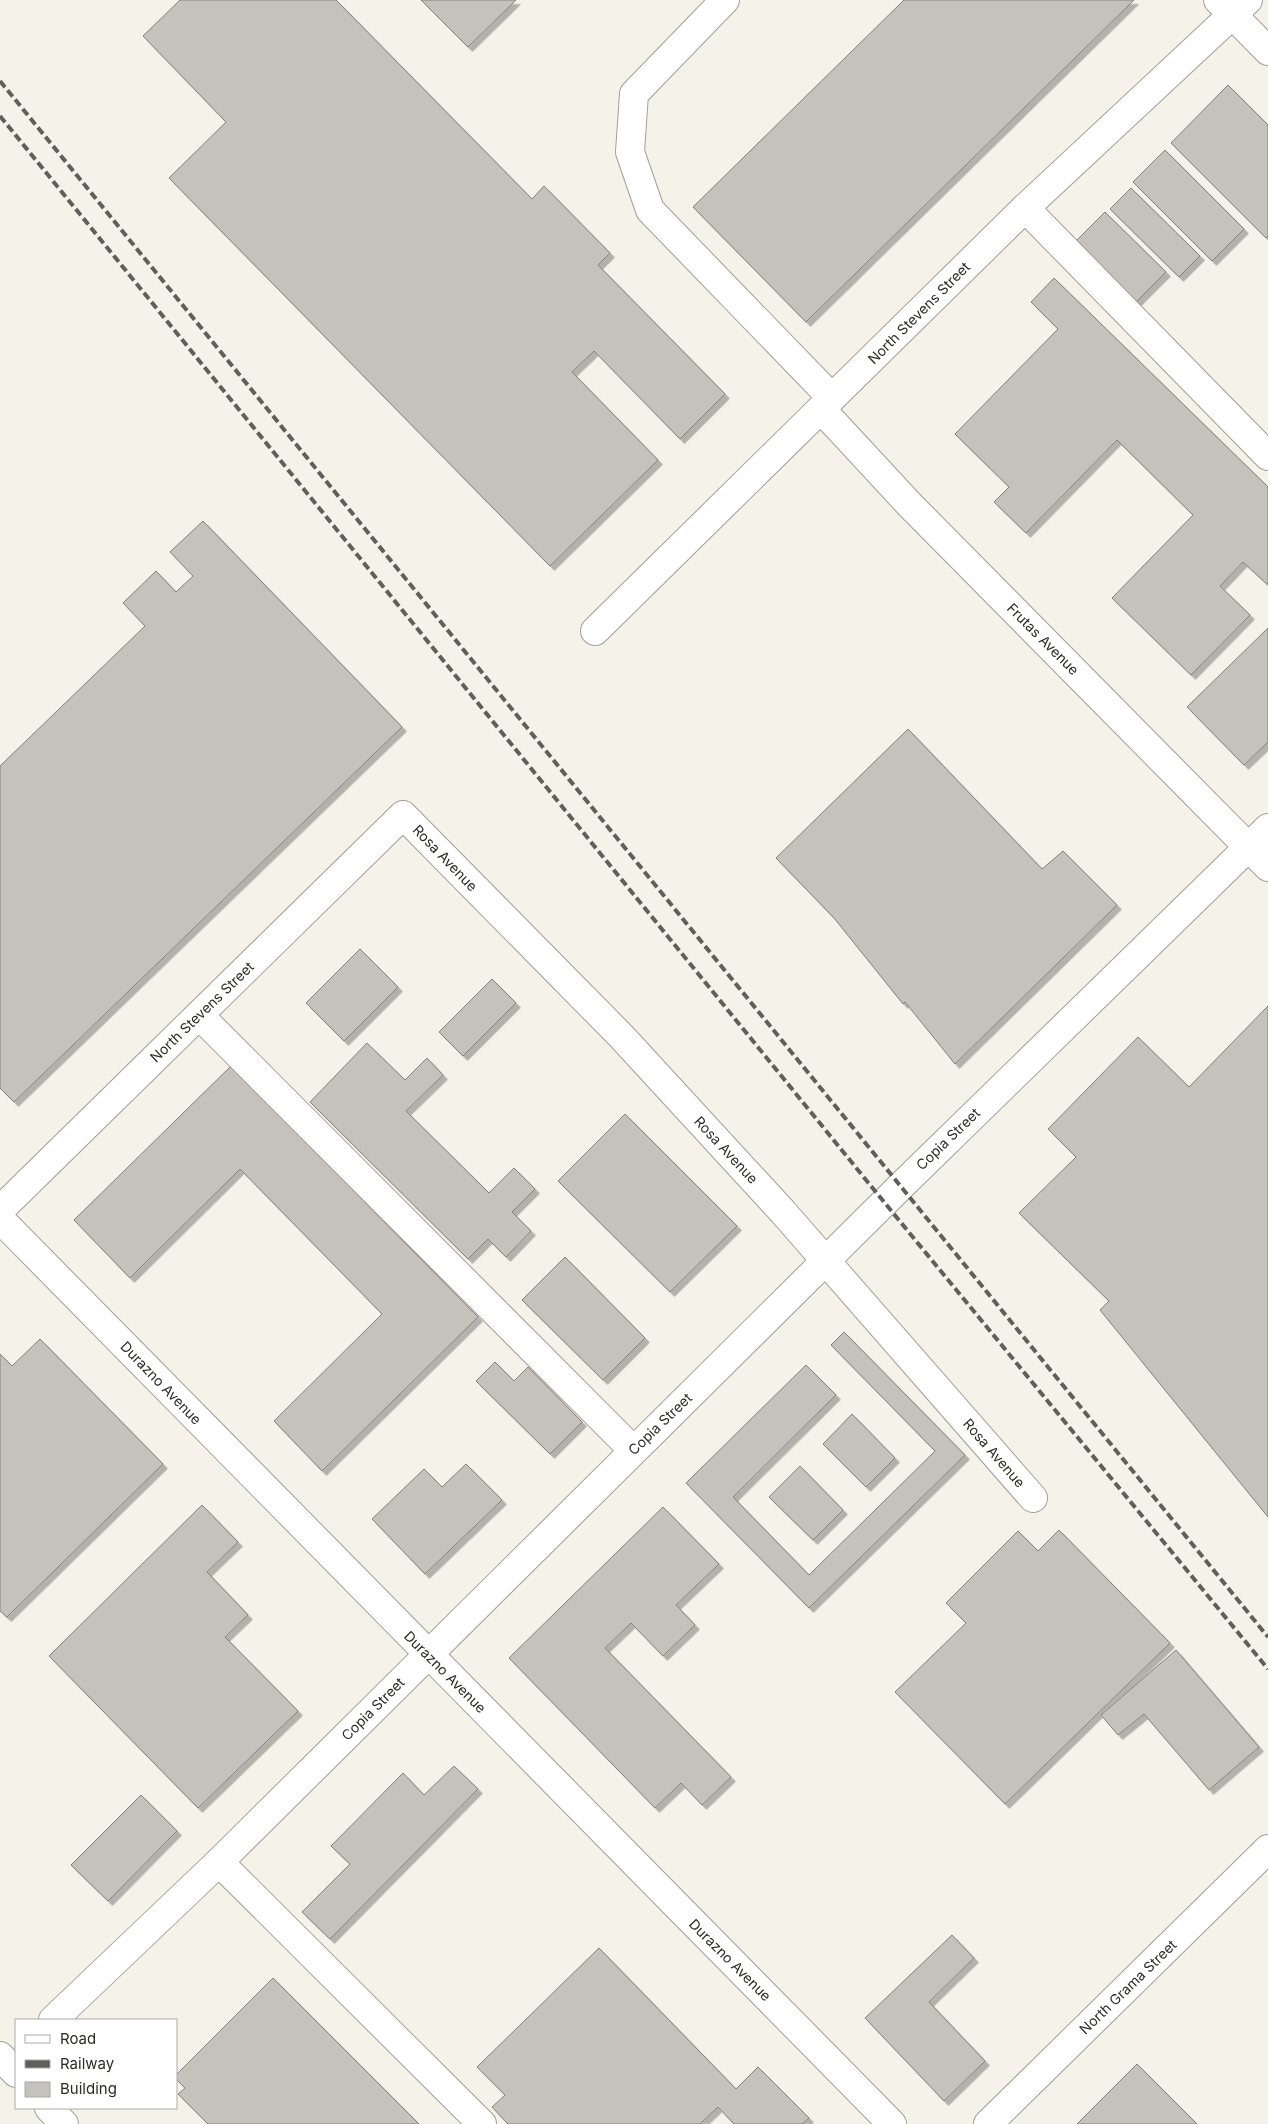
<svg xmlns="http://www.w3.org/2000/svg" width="1268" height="2124" viewBox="0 0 1268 2124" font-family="Inter,sans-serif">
  <defs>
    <filter id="shadow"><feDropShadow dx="4.5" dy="4.5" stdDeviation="0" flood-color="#0004"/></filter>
  </defs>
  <rect width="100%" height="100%" fill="#f5f2ea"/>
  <!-- building -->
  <g fill="#c5c2bb" stroke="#84817a" filter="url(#shadow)">
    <polygon points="180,0 336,0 532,199 544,186 610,253 598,265 725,394 680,439 594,351 572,372 658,460 550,566 169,178 226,122 143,36"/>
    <polygon points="421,0 516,0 468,47"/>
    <polygon points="904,0 1134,0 806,322 693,207"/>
    <polygon points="1228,85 1268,125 1268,236 1266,238 1171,143"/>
    <polygon points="1165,150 1244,229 1212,261 1133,182"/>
    <polygon points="1131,188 1200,256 1179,277 1110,209"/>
    <polygon points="1105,212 1166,272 1135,303 1075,242"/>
    <polygon points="1054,278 1268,487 1268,585 1243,562 1220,586 1250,615 1191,675 1112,598 1193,515 1117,440 1026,533 994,502 1009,487 955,434 1058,329 1031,302"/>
    <polygon points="203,521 402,727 14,1102 0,1088 0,766 145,626 123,603 156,571 176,592 193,576 170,552"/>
    <polygon points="1268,628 1268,742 1244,765 1187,707"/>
    <polygon points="908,729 1042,869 1063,851 1117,905 955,1064 905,1002 903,1004 834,918 776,858"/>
    <polygon points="360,949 398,987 344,1041 306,1003"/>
    <polygon points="492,979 516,1003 463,1056 439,1032"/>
    <polygon points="1268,1006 1268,1517 1100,1310 1109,1301 1019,1213 1076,1157 1048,1129 1138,1037 1189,1087"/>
    <polygon points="367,1043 405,1080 427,1058 443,1075 406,1111 489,1193 514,1168 535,1189 512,1212 531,1231 506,1257 488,1239 468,1259 310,1102"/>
    <polygon points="231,1066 478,1317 322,1471 274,1421 382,1314 240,1169 130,1278 74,1220"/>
    <polygon points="625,1114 737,1226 670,1292 558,1181"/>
    <polygon points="565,1257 645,1338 603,1380 522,1300"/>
    <polygon points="844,1332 965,1455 809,1608 686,1483 806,1365 836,1395 733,1497 809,1575 935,1451 831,1345"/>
    <polygon points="40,1339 163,1464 7,1617 0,1611 0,1354 12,1366"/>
    <polygon points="495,1362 514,1381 528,1367 582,1422 550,1454 476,1381"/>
    <polygon points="852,1414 895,1458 866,1487 823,1444"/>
    <polygon points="466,1464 502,1500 425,1574 372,1519 424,1469 442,1487"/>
    <polygon points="800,1466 843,1510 813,1540 769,1497"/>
    <polygon points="202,1505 238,1542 207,1572 248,1615 225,1637 298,1711 198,1808 49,1656"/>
    <polygon points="663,1507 719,1564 676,1605 695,1625 663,1656 631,1623 605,1648 731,1777 702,1805 681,1783 655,1808 509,1658"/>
    <polygon points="1059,1530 1170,1643 1005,1804 895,1692 966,1623 946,1603 1018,1531 1038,1551"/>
    <polygon points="1176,1650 1259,1747 1209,1790 1144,1714 1118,1735 1101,1715"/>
    <polygon points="454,1766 478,1789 330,1939 302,1912 350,1864 331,1846 403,1773 424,1795"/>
    <polygon points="141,1795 177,1831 108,1901 71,1865"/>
    <polygon points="952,1935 974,1958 929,2002 985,2061 944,2101 865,2018"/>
    <polygon points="599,1948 736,2089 758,2067 809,2118 802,2124 734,2124 718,2107 700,2124 508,2124 492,2107 505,2095 477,2067"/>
    <polygon points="273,1978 419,2124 208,2124 178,2094 185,2088 176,2079 176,2075"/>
    <polygon points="1137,2064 1197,2124 1077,2124"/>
  </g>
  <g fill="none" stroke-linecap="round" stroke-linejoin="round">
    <!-- minor casing -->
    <g stroke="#a19f97" stroke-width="30">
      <g id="minor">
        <polyline points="725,0 634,94 630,152 650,210 832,398"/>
        <polyline points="1025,208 1268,456"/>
        <polyline points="821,409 910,505 1268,867"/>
        <polyline points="595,631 1025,208 1248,0"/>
        <polyline points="199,1015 633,1450"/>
        <polyline points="0,1210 403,815 622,1037 783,1212 1033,1498"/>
        <polyline points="0,1219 892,2124"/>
        <polyline points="219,1862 482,2124"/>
        <polyline points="988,2124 1268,1849"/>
      </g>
    </g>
    <!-- major casing -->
    <g stroke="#a19f97" stroke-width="30">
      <g id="major">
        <polyline points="1218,0 1268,51"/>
        <polyline points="53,2020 219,1862 901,1186 1268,828"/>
        <polyline points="0,2056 16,2073"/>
        <polyline points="49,2108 64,2124"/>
      </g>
    </g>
    <!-- minor -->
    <use href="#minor" stroke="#fff" stroke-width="28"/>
    <!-- major -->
    <use href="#major" stroke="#fff" stroke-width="28"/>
    <!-- rail -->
    <g stroke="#615f5b" stroke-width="4" stroke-dasharray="8 4" stroke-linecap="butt">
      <polyline points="0,81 1268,1637"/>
      <polyline points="0,116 884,1202 1268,1669"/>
    </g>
  </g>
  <g text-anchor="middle" stroke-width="4" stroke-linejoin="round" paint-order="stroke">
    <!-- street labels -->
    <g font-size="14" fill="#2c2b28" stroke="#fff">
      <text transform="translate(919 313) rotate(-45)" y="5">North Stevens Street</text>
      <text transform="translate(1043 639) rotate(45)" y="5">Frutas Avenue</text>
      <text transform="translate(445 858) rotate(46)" y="5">Rosa Avenue</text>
      <text transform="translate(202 1012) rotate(-44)" y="5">North Stevens Street</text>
      <text transform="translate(948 1139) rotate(-44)" y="5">Copia Street</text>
      <text transform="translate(726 1150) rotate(47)" y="5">Rosa Avenue</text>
      <text transform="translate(161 1383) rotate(46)" y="5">Durazno Avenue</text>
      <text transform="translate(660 1424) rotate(-44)" y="5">Copia Street</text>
      <text transform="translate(994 1453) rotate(49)" y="5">Rosa Avenue</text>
      <text transform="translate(445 1672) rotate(45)" y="5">Durazno Avenue</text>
      <text transform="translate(373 1709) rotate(-45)" y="5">Copia Street</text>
      <text transform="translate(730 1960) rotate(45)" y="5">Durazno Avenue</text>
      <text transform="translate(1128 1987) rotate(-44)" y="5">North Grama Street</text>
    </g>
  </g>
  <!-- legend -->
  <rect x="15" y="2019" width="162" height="90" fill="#ffffff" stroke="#abaaa9"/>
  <rect x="25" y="2035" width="25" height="8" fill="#ffffff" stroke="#abaaa9"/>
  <text x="60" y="2044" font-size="15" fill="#2c2b28">Road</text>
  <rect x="25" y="2060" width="25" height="8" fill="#615f5b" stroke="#abaaa9"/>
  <text x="60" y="2069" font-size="15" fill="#2c2b28">Railway</text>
  <rect x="25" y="2082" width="25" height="15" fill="#c5c2bb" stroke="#abaaa9"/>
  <text x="60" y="2094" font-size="15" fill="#2c2b28">Building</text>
</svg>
